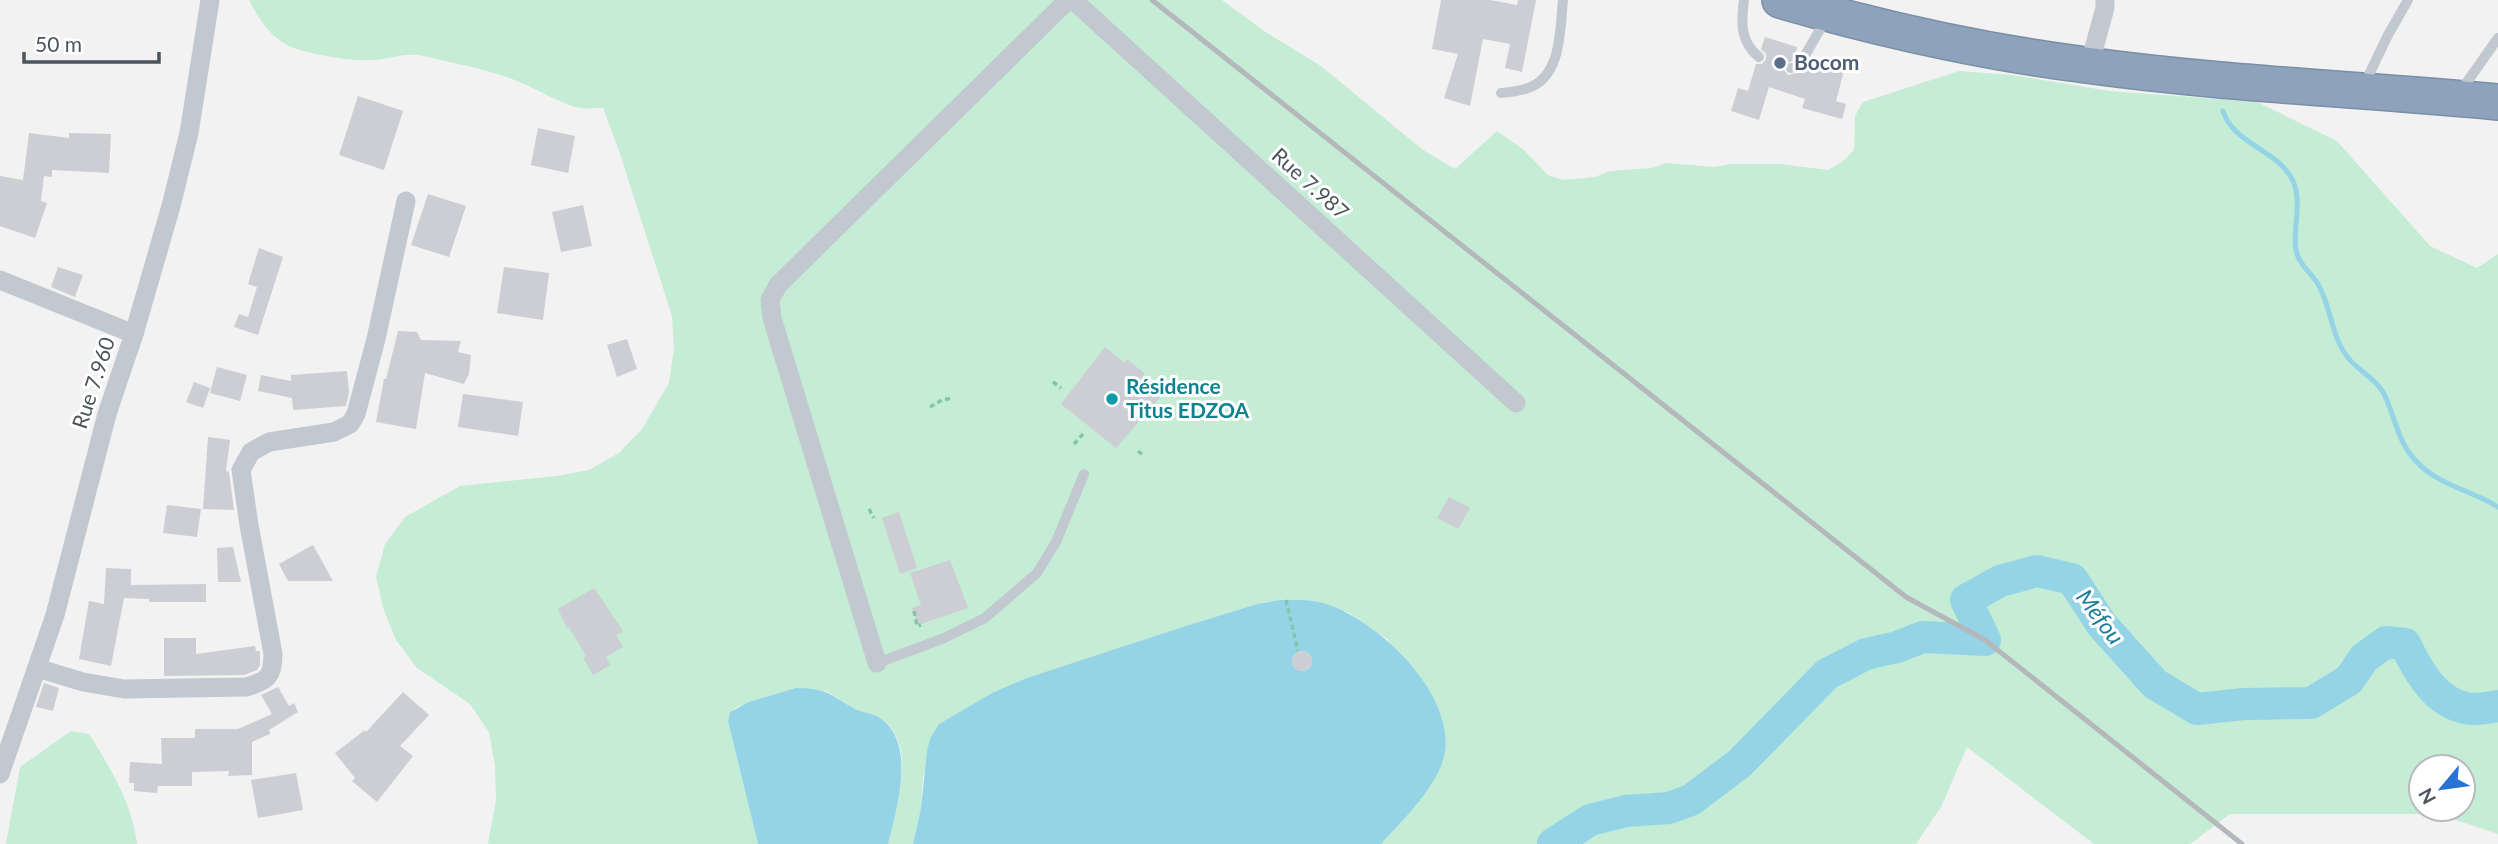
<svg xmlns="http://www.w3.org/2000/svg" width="2498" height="844" viewBox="0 0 2498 844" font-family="Lato,sans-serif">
  <rect width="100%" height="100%" fill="#f3f2f2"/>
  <!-- green -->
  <g fill="#c5ecd4" fill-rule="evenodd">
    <path d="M249,0H1222L1267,33L1321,66L1423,150L1455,169L1497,131L1524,150L1548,175L1563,180L1595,177L1610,171L1651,168L1667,163L1715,167L1731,164H1779L1828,170L1842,162L1854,150L1855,116L1863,102L1959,71L2012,75L2110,91L2257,102L2337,141L2430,246L2477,268L2498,254V834L2438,814H2230L2190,844H2094L1967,747L1941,807L1916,844H1381L1401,822L1445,753V734L1437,707L1387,639L1348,612L1280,600L1257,604L1189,625L992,693L939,724L923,776L921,808L913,844H888C896,806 920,744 879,717C874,714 865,714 859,711C847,705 837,697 826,691L738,706L730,712L728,721L758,844H488L496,800L495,766L489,732L470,704L417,668L396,640L384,611L376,577L385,544L405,517L460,486L557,476L589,470L619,453L642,429L669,383L674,349L672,316L620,154L603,108C596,108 588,109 581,108C561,105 533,86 512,79C484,69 453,63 424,56C408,52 392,58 376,60C355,62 311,55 291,47C270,37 259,20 249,0ZM2421,767H2463V809H2421Z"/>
    <path d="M71,731L89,734C111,769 132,803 137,844H6L20,767Z"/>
  </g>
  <!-- water -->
  <g fill="#95d4e6">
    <path d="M1280,600C1294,600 1309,599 1323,603C1376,618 1454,692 1445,752C1440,784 1402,821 1381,844H913L921,808L927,751L930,739L939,724L992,693L1027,678L1189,625L1257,604Z"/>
    <path d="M796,688C830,689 828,694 855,709C863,713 873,713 880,718C917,744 897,807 888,844H758L728,721L730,712L749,702Z"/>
  </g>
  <!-- pier -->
  <circle fill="#f3f2f2" cx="1302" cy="661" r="10"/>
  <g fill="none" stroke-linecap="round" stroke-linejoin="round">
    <!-- stream -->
    <path stroke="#95d4e6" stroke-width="5" d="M2223,111C2233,144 2279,150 2293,181C2303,203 2292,228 2296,250C2298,264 2313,274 2319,286C2332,310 2331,337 2349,359C2359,371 2375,378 2383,392C2395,415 2397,441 2415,460C2437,485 2471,490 2498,507"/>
    <!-- river -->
    <path stroke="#95d4e6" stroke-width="32" d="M1553,844L1590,820L1626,811L1669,808L1691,800L1740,763L1827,674L1866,654L1897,647L1923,637L1985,640L1966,600L2000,581L2037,571L2072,579L2102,625L2155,684L2197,709L2244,704L2311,703L2349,680L2364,658L2386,642L2405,644C2419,673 2438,708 2475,709C2483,709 2491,707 2498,706"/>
  </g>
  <!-- building -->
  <g fill="#ccced3">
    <polygon points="1441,0 1490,0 1517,5 1518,0 1536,0 1522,72 1505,68 1510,44 1483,39 1470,106 1444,98 1458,54 1432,49"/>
    <polygon points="1765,37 1797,47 1794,60 1784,65 1784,70 1788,75 1803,72 1812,58 1845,67 1836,101 1846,104 1842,119 1802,108 1805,99 1769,87 1759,120 1731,111 1738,88 1748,91 1756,64 1762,64 1766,59 1766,54 1761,49"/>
    <polygon points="358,96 403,111 384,170 339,155"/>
    <polygon points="538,128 575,136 568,173 531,165"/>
    <polygon points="29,133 69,138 69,133 111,134 109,173 52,170 52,177 44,176 41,201 47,203 35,238 0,226 0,176 23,180"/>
    <polygon points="428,194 466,206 449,257 411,245"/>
    <polygon points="583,205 592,246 561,252 552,212"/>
    <polygon points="259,248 283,257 258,335 234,327 239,314 248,317 257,287 248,284"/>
    <polygon points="58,267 83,275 75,297 51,287"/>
    <polygon points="504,267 549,273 543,320 497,313"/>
    <polygon points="398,331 417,332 421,340 461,341 458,352 471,355 469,374 464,384 425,373 416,429 376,422 384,379 386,379"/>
    <polygon points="627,339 637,369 617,377 607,345"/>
    <polygon points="1105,347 1125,363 1127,359 1145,374 1142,377 1163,394 1116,448 1061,404"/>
    <polygon points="217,367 247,375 240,401 210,393"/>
    <polygon points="347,371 349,392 346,406 293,410 292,398 258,391 261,375 291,381 291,375"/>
    <polygon points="194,382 210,388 203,408 186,402"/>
    <polygon points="463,394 523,402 518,436 458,427"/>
    <polygon points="208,437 230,440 226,471 229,472 234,510 203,509"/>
    <polygon points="1449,497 1470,508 1458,529 1437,518"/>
    <polygon points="167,505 201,509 197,537 163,533"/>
    <polygon points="899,512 917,568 900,574 882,518"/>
    <polygon points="313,545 333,581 288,581 279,564"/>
    <polygon points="233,547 241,582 218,582 217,548"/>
    <polygon points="950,560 968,608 918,625 912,608 921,605 910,573"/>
    <polygon points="106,568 131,569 131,585 206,584 206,602 149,602 149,599 124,598 111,666 79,659 89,601 104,604"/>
    <polygon points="594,588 623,631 616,635 623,647 606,657 610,665 593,675 583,658 586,656 569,627 567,628 558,609"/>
    <polygon points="164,638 196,638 196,654 255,646 256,651 260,651 260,665 257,670 244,675 164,676"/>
    <circle cx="1302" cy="661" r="10"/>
    <polygon points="44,683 59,688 53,711 36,707"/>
    <polygon points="278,687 289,706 294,703 298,712 269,730 270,734 252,742 252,775 228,776 229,771 192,772 192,786 158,786 157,793 134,791 134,783 129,783 130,762 162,764 161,738 195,738 195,729 238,729 272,714 261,695"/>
    <polygon points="403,692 429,715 400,746 413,756 377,802 352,781 355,778 335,753 365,730 366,732"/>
    <polygon points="296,773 303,810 258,818 251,780"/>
  </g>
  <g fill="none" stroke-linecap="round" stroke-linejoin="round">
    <!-- highway casing -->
    <g stroke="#798fa7" stroke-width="38">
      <path id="highway" d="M1780,0C1880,29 1983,52 2086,65C2223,84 2361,89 2498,102"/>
    </g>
    <!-- path -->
    <g stroke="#7fc8a5" stroke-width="3.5" stroke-dasharray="5 3.5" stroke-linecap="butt">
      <polyline points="1053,382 1061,388"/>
      <polyline points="930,407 942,400 953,398"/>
      <polyline points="1074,444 1083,434"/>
      <polyline points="1138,451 1143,455"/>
      <polyline points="869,509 874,518"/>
      <polyline points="1286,600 1298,651"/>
      <polyline points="914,611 917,626 921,625"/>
    </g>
    <!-- lane -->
    <g stroke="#c1c8cf" stroke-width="10">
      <path d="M1744,0C1741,22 1740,42 1759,57"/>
      <polyline points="1791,68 1799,66 1826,19"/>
      <polyline points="2365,83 2388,35 2408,0"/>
      <polyline points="2460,92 2498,38"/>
      <path d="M1501,93C1510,92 1520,91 1528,88C1562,77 1560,28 1563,0"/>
      <polyline points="877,663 942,639 985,618 1037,573 1056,542 1084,474"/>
    </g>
    <!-- street -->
    <g stroke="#c1c8cf" stroke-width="19">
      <polyline points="1073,0 1516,403"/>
      <polyline points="2089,66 2105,8 2105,0"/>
      <polyline points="0,280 134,334"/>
      <polyline points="877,663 772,318 770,300 778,285 1068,0"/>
      <path d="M37,668L83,682L124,689L246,687C268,681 273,676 273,654L249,525L241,470L251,452L269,442L334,432L350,424L356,414L376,339L406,201"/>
      <polyline points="0,774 55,615 107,414 134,334 171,206 189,133 210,0"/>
    </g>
    <!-- highway -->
    <use href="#highway" stroke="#8ea3bb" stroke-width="35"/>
    <!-- rail -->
    <polyline stroke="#b4b7bb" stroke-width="5" points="1152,0 1906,597 1985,640 2242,844"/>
  </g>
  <!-- markers -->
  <circle fill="#5c6f8a" stroke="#fff" stroke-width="2.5" cx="1780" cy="63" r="7"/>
  <circle fill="#0f9aa8" stroke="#fff" stroke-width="2.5" cx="1112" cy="399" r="7"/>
  <g text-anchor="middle" stroke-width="6" stroke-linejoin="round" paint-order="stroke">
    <!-- service labels -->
    <g font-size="21" font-weight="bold" fill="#4e5e75" stroke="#fff" text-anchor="start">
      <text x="1794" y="70">Bocom</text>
    </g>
    <!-- street labels -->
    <g font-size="21" fill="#4b545d" stroke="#fff">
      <text transform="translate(1310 184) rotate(42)" y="7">Rue 7.987</text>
      <text transform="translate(94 383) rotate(-72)" y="7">Rue 7.960</text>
    </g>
    <!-- culture labels -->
    <g font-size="21" font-weight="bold" fill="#0d838f" stroke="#fff" text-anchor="start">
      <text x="1126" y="394">Résidence<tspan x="1126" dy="24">Titus EDZOA</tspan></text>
    </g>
    <!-- water labels -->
    <g font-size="23" font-style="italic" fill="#197e9b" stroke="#fff">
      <text transform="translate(2100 617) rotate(53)" y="8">Méfou</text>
    </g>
  </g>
  <!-- north arrow -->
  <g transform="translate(2442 788) rotate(241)"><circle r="33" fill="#ffffff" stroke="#b7bbbe" stroke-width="2"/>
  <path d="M0-5L12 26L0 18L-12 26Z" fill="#2973d6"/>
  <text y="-10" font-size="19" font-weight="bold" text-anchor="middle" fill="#4b545d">N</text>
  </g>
  <!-- scale -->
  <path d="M24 52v10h135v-10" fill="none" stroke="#4b545d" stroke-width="3.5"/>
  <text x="35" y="52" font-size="21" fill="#4b545d" stroke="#ffffff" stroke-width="5" paint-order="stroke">50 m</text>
</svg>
